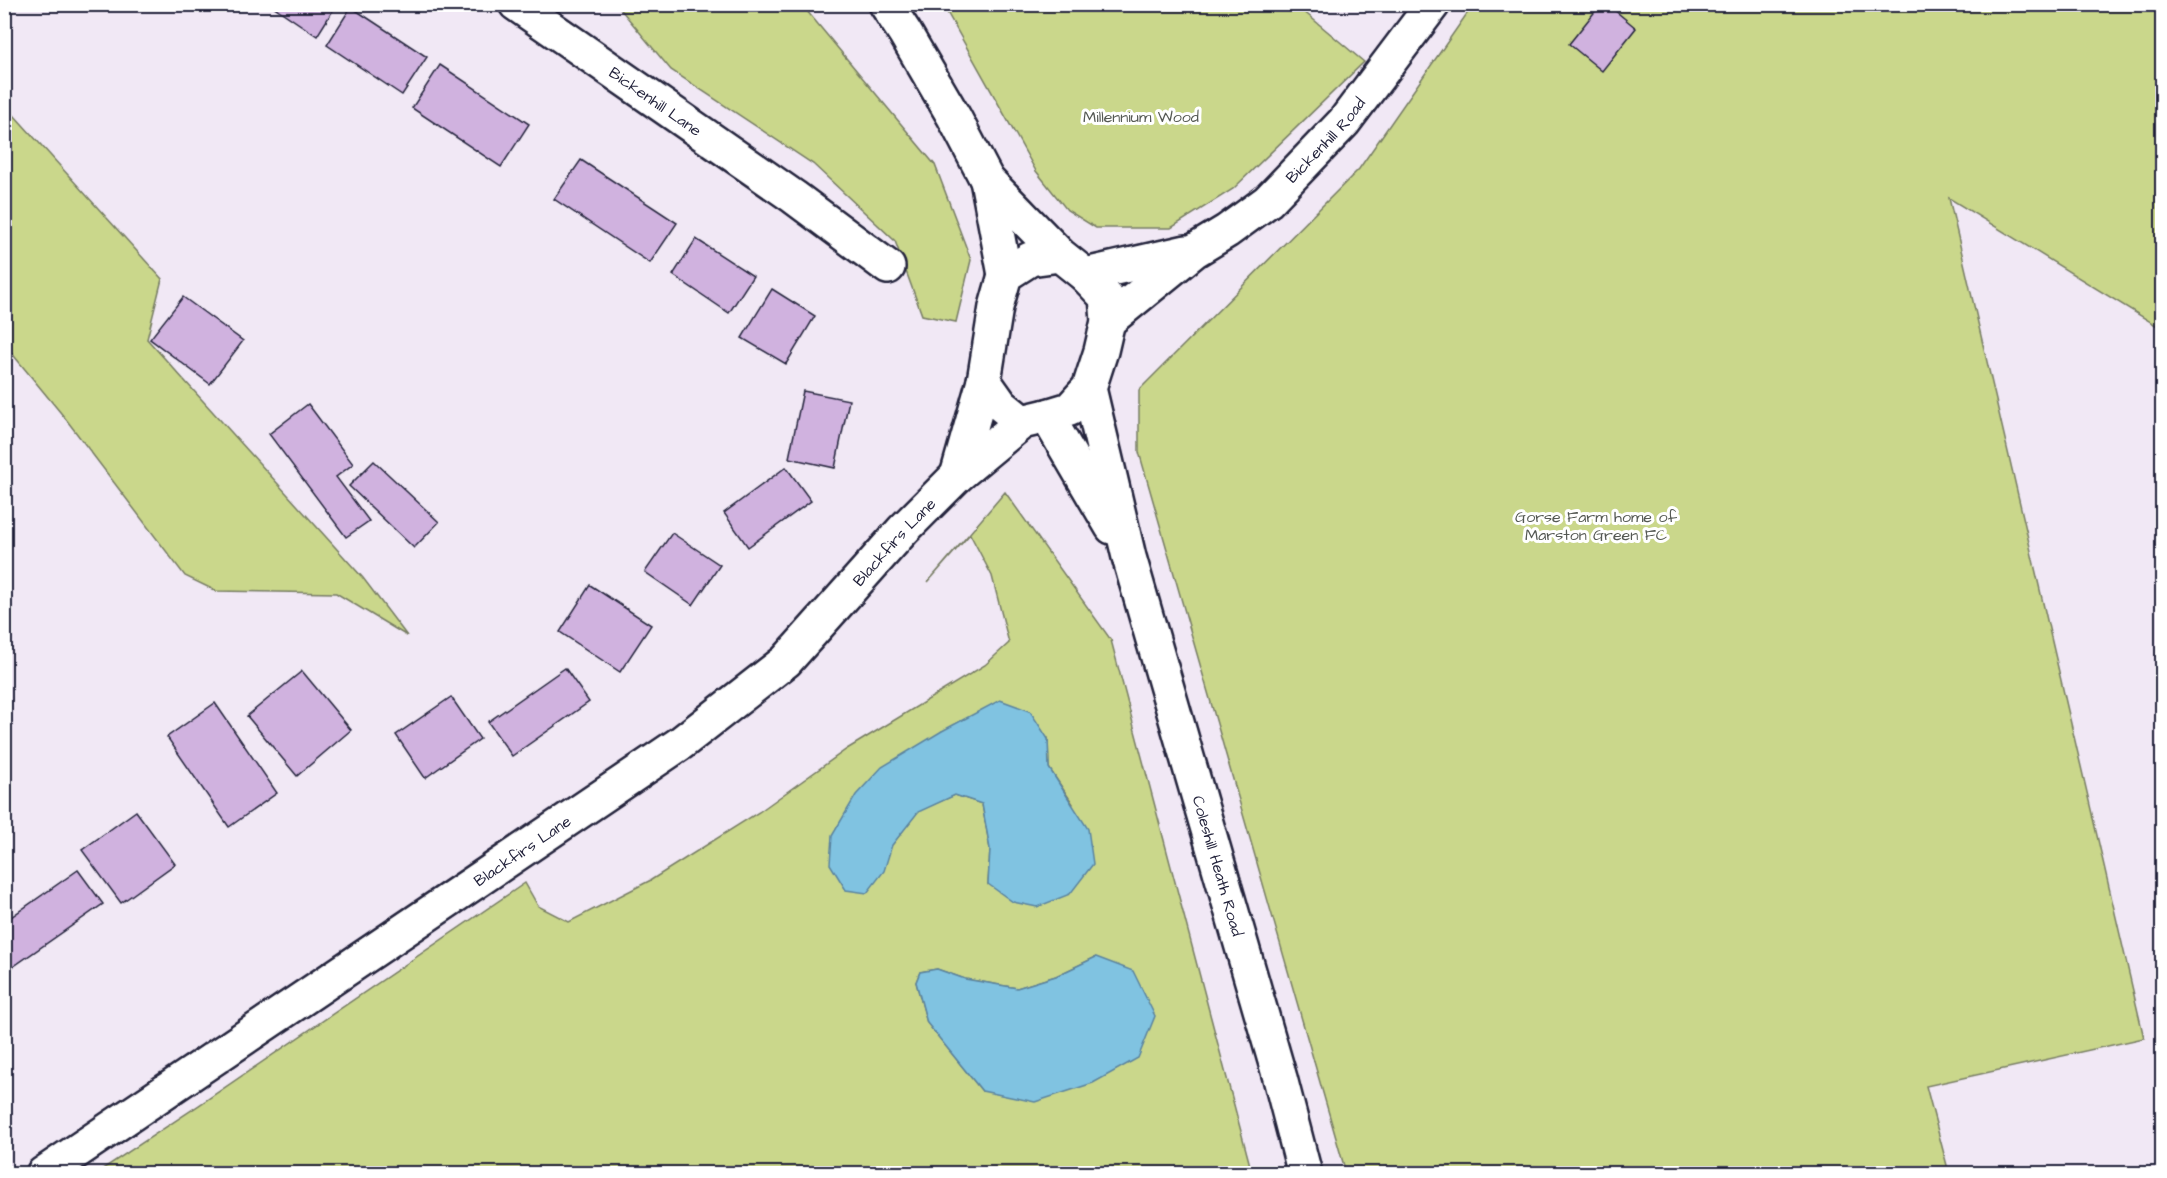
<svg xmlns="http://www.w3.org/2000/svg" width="2167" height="1178" viewBox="0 0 2167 1178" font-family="'Architects Daughter',sans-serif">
  <rect width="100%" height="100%" fill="#f1e8f5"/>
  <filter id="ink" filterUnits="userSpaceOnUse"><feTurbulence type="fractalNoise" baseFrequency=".0167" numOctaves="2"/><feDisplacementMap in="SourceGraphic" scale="12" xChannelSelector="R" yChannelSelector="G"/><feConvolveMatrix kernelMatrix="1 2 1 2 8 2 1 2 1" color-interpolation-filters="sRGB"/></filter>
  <g filter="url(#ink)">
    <!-- green -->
    <g fill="#cad78b" stroke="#767c63" stroke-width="1.5" fill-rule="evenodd">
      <polygon points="617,5 802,5 935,165 971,260 956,322 922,315 895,241 813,164 671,70"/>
      <polygon points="943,5 1296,5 1364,62 1233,189 1171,228 1096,228 1067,210 1036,171"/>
      <polygon points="1473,5 2162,5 2162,329 1949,198 2144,1038 1926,1086 1949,1173 1346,1173 1139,452 1139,390 1359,169"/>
      <polygon points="4,104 162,279 147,339 363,578 407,636 336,593 216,591 185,576 65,418 5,345"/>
      <path d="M1005,492L1111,640L1252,1173L95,1174L199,1105L525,883L538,906L569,922L651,880L759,812L847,749L985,665L1009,643L992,576L970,534L928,582ZM942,731L1048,738L1049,768L1073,804L988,884L990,849L982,804L955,795L918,811L892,845ZM1096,957L982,1091L927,1023L916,982L920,972L937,969L965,979L1017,988L1056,976Z"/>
    </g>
    <!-- water -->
    <g fill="#80c3e1" stroke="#5a839f" stroke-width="1.5">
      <polygon points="1000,700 1030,711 1048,739 1049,768 1088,829 1093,864 1070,894 1037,907 1013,902 988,884 990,849 982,804 955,795 918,812 892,845 884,871 867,893 846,890 830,864 832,836 856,795 882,767 942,731"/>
      <polygon points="1096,957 1133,971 1155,1016 1138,1058 1093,1083 1035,1102 982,1091 927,1023 916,982 920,972 937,969 965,979 1017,988 1056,976"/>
    </g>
    <!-- building -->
    <g fill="#d0b2df" stroke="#22223b" stroke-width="1.5">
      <polygon points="270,4 337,4 317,36"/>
      <polygon points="1601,4 1607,4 1636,28 1602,71 1569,44"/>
      <polygon points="351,7 427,57 402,95 327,45"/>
      <polygon points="440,65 529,124 501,167 412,108"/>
      <polygon points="581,160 677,223 650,263 554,199"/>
      <polygon points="696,239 753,276 729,313 673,275"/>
      <polygon points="772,289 815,316 786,364 742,338"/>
      <polygon points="183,297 243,341 210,384 150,339"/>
      <polygon points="803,391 849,400 835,468 789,458"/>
      <polygon points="308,404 353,464 336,477 369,521 346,537 269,434"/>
      <polygon points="374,461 439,522 414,548 349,486"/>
      <polygon points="786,467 811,501 748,547 724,513"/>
      <polygon points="672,533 720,565 693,605 645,572"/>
      <polygon points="590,585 651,625 620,672 560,632"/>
      <polygon points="565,668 589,702 512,756 488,722"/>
      <polygon points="302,671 351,730 297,776 247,716"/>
      <polygon points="451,697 480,739 425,778 396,735"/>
      <polygon points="215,703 277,793 229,827 167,737"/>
      <polygon points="136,811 175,864 121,903 82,850"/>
      <polygon points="78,870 103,904 4,973 4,922"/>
    </g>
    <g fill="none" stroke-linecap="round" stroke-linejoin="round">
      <!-- street casing -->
      <g stroke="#22223b" stroke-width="38">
        <g id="street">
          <path id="s1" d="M516,4L794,197L888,267"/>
          <polyline points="957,476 984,381"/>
          <path id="s2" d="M43,1174L681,743L786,661L903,530L957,476L1022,422"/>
        </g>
      </g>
      <!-- secondary casing -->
      <g stroke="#22223b" stroke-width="38">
        <g id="secondary">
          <polyline points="886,4 905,33 954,117 987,180 1060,255 1085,275 1106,297 1108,321 1101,351 1089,388 1070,409 1047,416 1022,422 1001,405 984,381 996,307 1005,275 1030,259 1060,255"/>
          <polyline points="987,180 1005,275"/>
          <polyline points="1085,275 1186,252"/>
          <path id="s3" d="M1108,321L1194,251L1227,231L1268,201L1344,122L1433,4"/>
          <path id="s4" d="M1089,388L1129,557L1280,1078L1305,1174"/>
          <polyline points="1047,416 1112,527"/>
        </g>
      </g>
      <!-- street -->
      <use href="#street" stroke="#fff" stroke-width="33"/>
      <!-- secondary -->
      <use href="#secondary" stroke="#fff" stroke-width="33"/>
    </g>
  </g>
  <g text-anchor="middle" stroke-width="6" stroke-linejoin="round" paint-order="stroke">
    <!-- street labels -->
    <g font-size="16" fill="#22223b" stroke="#fff">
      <text dy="6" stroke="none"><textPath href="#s1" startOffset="170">Bickenhill Lane</textPath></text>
      <text dy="6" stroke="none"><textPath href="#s3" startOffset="284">Bickenhill Road</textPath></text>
      <text dy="6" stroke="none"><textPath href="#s2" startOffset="1064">Blackfirs Lane</textPath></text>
      <text dy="6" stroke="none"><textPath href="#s2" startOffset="578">Blackfirs Lane</textPath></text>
      <text dy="6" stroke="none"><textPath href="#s4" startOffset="495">Coleshill Heath Road</textPath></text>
    </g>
    <!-- park labels -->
    <g font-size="16" fill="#545853" stroke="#fff">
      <text x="1141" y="122">Millennium Wood</text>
      <text x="1596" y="522">Gorse Farm home of<tspan x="1596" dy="18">Marston Green FC</tspan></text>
    </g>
  </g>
  <!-- margin -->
  <rect width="2167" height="1178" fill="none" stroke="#fff" stroke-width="24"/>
  <rect x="12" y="12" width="2143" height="1154" fill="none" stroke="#22223b" stroke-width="2" filter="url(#ink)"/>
</svg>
